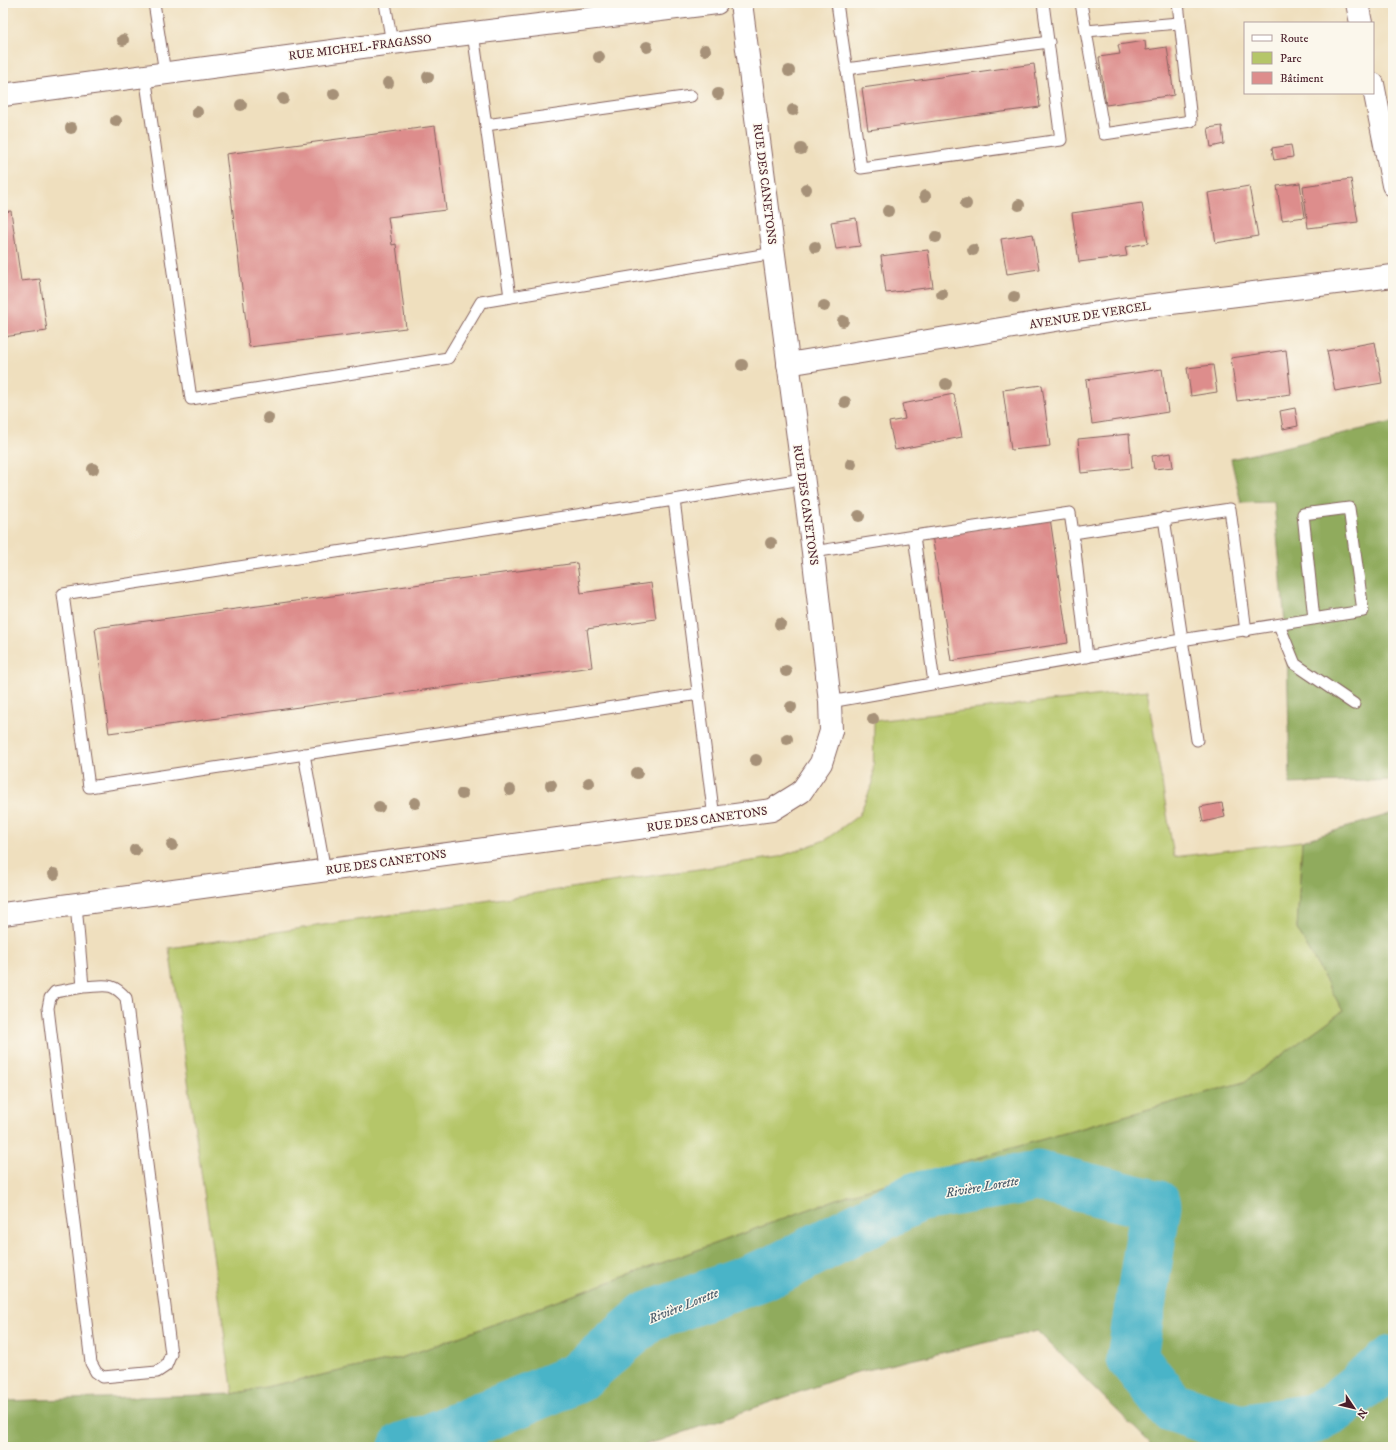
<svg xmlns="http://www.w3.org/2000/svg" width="1396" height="1450" viewBox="0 0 1396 1450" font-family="'IM FELL DW Pica',serif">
  <rect width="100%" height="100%" fill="#fbf7ec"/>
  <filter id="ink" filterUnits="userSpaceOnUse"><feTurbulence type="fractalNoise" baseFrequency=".025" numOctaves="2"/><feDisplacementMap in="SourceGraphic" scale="8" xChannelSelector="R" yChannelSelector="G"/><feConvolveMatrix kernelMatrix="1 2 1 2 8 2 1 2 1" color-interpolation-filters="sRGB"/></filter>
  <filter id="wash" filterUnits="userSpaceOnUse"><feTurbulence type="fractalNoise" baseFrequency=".012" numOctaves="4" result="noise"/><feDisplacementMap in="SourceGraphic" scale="16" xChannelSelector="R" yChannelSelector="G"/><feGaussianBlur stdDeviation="0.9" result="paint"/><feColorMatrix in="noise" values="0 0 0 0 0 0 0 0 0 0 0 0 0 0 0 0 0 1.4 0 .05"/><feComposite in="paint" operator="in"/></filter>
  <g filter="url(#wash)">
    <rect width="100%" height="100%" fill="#efdfbe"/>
    <!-- green -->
    <polygon fill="#b5c669" stroke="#80724a" points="1147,690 1174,857 1302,841 1297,929 1343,1011 1244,1082 851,1194 401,1358 233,1394 169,948 779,857 825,840 859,815 873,783 874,721"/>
    <!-- forest -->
    <g fill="#90ab5d" stroke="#6d6544">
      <polygon points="1393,422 1393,780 1290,784 1287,645 1274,502 1241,503 1231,459"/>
      <polygon points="1393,813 1393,1447 1154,1447 1037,1331 854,1373 662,1440 634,1447 3,1447 3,1401 233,1394 401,1358 851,1194 1244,1082 1343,1011 1297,929 1302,841"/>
    </g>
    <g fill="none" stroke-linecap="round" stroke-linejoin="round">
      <!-- river -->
      <polyline stroke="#4ab4c8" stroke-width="51" points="404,1447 430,1439 577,1378 648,1317 776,1270 917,1197 1037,1176 1156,1205 1132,1358 1171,1406 1240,1430 1312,1419 1334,1408 1393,1361"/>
    </g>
    <g id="blocks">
      <!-- building -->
      <g fill="#dd8d8c">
        <polygon points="1145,41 1146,50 1167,47 1174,95 1106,105 1099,57 1120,54 1118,45"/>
        <polygon points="1034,64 1040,107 868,130 862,88"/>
        <polygon points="435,126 446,210 388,217 392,245 396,244 406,328 249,347 226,154"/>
        <polygon points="1222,126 1224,144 1211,147 1208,128"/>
        <polygon points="1291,145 1293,157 1274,160 1272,148"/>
        <polygon points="1351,179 1358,222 1308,228 1303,186"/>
        <polygon points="1300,183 1305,217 1282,220 1277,186"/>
        <polygon points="1249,186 1258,236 1216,243 1208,193"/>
        <polygon points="1142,203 1148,243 1125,247 1127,256 1079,262 1072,213"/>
        <polygon points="11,211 21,281 40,279 47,331 3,337 3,212"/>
        <polygon points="856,218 860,246 836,249 831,222"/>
        <polygon points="1033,234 1039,269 1007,274 1001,239"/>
        <polygon points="928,250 933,287 886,293 881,256"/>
        <polygon points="1375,342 1382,383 1335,391 1327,351"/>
        <polygon points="1286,350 1291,394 1237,401 1231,358"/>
        <polygon points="1213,365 1217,392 1191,396 1187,368"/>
        <polygon points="1162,369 1168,412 1092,424 1086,380"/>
        <polygon points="1042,385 1050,446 1011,450 1003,390"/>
        <polygon points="954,394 962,437 895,450 889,422 905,419 902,404"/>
        <polygon points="1295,408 1298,426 1283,429 1280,411"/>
        <polygon points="1129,434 1132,468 1081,473 1078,439"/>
        <polygon points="1171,453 1173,467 1154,469 1152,456"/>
        <polygon points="1050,518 1068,643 951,661 932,535"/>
        <polygon points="577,563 581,593 651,583 656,619 587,629 592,667 109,733 95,628"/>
        <polygon points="1222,803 1225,817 1203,822 1200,807"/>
      </g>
    </g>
  </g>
  <g filter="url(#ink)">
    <use href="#blocks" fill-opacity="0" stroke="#84625e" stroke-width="1"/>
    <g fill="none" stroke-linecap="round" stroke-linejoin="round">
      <!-- service casing -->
      <g stroke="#84625e" stroke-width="13">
        <g id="service">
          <polyline points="154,3 165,73"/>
          <polyline points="385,3 392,43"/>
          <polyline points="837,3 861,168 1061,140 1043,3"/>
          <polyline points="1081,3 1104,134 1191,121 1178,3"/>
          <polyline points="1086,31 1179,23"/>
          <polyline points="473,33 510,297"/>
          <polyline points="846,69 1049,42"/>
          <polyline points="145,75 191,399 448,358 481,302 774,253"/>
          <polyline points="486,125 691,96"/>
          <polyline points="674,500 802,479"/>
          <polyline points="1164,518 1197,740"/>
          <polyline points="813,552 914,536"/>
          <polyline points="1279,625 1295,664 1354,704"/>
          <polyline points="1087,657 1073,533 1230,509 1246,631"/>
          <polyline points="934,683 914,536 1070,513 1073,533"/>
          <polyline points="699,694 89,787 63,594 674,500 714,818"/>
          <polyline points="830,702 1181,640 1363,611 1349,508 1303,514 1314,619"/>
          <polyline points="304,754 325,871"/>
          <path d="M76,904L83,987C104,986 112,981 126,998L171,1354L166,1366L157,1372L103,1377L96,1372L91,1363L48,1008L50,998L55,992L83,987"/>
        </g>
      </g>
      <!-- minor casing -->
      <g stroke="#84625e" stroke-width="24">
        <g id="minor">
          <polyline points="1357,3 1361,23"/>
          <polyline points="1373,84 1393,185"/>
          <polyline points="3,95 392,43 717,3"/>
          <polyline points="788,364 1122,309 1393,276"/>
          <polyline points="3,914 772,810 801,792 821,763 831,731 830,702 813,552 741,3"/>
        </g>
      </g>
      <!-- service -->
      <use href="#service" stroke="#fff" stroke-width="11"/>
      <!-- minor -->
      <use href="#minor" stroke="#fff" stroke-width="22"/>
    </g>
    <!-- trees -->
    <g fill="#a69178">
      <circle cx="123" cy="40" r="6"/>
      <circle cx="647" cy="47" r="6"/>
      <circle cx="705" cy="50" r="6"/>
      <circle cx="599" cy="57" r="6"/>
      <circle cx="789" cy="71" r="6"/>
      <circle cx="428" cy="77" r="6"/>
      <circle cx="388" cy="83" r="6"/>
      <circle cx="334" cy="94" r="6"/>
      <circle cx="718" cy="94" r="6"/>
      <circle cx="283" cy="99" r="6"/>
      <circle cx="241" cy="105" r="6"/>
      <circle cx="793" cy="110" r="6"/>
      <circle cx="197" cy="112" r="6"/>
      <circle cx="116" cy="121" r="6"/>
      <circle cx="71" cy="128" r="6"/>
      <circle cx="801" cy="149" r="6"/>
      <circle cx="806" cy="189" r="6"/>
      <circle cx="925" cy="196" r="6"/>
      <circle cx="966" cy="204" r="6"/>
      <circle cx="1019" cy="205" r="6"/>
      <circle cx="888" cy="211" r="6"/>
      <circle cx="936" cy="237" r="6"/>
      <circle cx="815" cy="247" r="6"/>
      <circle cx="973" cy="250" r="6"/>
      <circle cx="942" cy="294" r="6"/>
      <circle cx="1014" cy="297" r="6"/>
      <circle cx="824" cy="306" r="6"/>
      <circle cx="843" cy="321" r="6"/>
      <circle cx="742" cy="365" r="6"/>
      <circle cx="946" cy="384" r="6"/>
      <circle cx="845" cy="402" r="6"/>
      <circle cx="268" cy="418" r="6"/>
      <circle cx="851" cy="464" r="6"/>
      <circle cx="93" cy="469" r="6"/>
      <circle cx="859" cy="516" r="6"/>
      <circle cx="771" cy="543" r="6"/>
      <circle cx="780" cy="624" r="6"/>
      <circle cx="786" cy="671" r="6"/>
      <circle cx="791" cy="707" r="6"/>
      <circle cx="873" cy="719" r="6"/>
      <circle cx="787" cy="739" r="6"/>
      <circle cx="756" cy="760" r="6"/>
      <circle cx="637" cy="773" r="6"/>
      <circle cx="589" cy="783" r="6"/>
      <circle cx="551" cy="785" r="6"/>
      <circle cx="510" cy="790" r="6"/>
      <circle cx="462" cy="794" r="6"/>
      <circle cx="415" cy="803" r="6"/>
      <circle cx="379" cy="807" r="6"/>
      <circle cx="172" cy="845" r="6"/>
      <circle cx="135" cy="850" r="6"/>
      <circle cx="54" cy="874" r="6"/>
    </g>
  </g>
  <g text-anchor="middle" stroke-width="3" stroke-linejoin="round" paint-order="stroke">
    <!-- street labels -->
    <g font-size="12" fill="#4a1f2b" stroke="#fbf7ec">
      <text transform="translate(360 47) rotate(-7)" y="4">RUE MICHEL-FRAGASSO</text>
      <text transform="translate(765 184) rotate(83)" y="4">RUE DES CANETONS</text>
      <text transform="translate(1090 315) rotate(-9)" y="4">AVENUE DE VERCEL</text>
      <text transform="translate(806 505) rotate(82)" y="4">RUE DES CANETONS</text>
      <text transform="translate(707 819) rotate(-8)" y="4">RUE DES CANETONS</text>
      <text transform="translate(386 862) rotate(-8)" y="4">RUE DES CANETONS</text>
    </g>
    <!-- water labels -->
    <g font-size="13" font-style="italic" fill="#4a5b6a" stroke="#fbf7ec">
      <text transform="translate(982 1186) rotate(-10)" y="5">Rivière Lorette</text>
      <text transform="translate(683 1305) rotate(-22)" y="5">Rivière Lorette</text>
    </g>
  </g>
  <!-- margin -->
  <rect width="1396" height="1450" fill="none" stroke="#fbf7ec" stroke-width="16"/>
  <!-- legend -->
  <rect x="1244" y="22" width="130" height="72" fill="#fbf7ec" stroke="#b4a19f"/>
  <rect x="1252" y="35" width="20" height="6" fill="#ffffff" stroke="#b4a19f"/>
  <text x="1280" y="42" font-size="12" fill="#4a1f2b">Route</text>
  <rect x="1252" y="52" width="20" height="12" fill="#b5c669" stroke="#b4a19f"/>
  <text x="1280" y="62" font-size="12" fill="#4a1f2b">Parc</text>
  <rect x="1252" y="72" width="20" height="12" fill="#dd8d8c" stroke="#b4a19f"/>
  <text x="1280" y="82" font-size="12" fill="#4a1f2b">Bâtiment</text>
  <!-- north arrow -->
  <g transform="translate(1354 1408) rotate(125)" stroke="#fbf7ec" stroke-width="3" paint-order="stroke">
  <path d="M0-3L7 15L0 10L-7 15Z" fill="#4a1f2b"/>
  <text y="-6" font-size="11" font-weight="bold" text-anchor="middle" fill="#4a1f2b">N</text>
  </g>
</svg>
